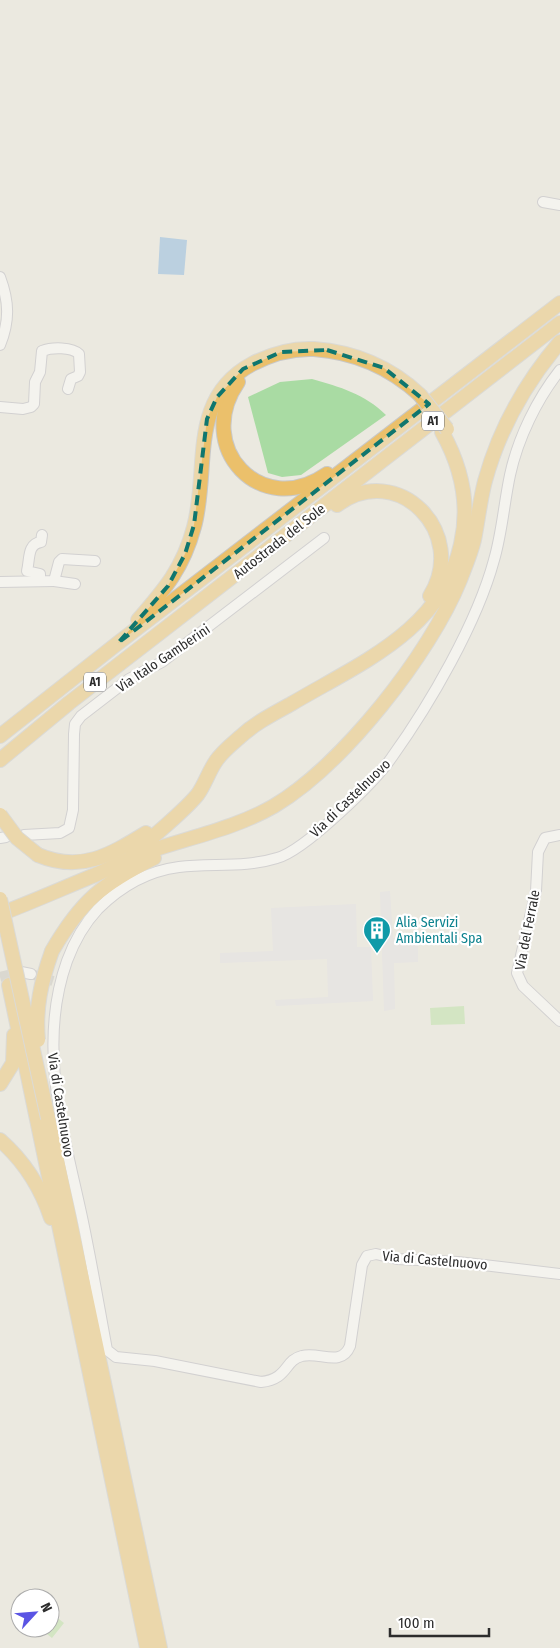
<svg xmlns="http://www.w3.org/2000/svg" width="560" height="1648" viewBox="0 0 560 1648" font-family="'Fira Sans Condensed',sans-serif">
  <rect width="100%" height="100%" fill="#ebe9e0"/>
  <!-- industrial -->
  <g fill="#e2dfe5">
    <polygon points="390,891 393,938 418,939 418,962 394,963 395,1009 384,1011 380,892"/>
    <polygon points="356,904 357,947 371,947 373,1001 276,1006 275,1000 328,997 327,959 220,963 220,953 273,951 271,908"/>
  </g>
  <!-- green -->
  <path fill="#a9dba3" d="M312,379C340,387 365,394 386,415L301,475L282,477L268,473L248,397L280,382Z"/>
  <!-- pitch -->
  <g fill="#b7e1a0">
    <polygon points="464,1006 465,1024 431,1025 430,1008"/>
    <polygon points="50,1612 64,1623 52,1638 39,1628 50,1628"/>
  </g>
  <!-- water -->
  <polygon fill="#80b1e0" points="160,237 187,240 184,275 158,274"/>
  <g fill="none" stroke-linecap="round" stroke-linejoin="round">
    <!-- minor-tunnel -->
    <g stroke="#c5c3bc" stroke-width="10" stroke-dasharray="10 5" stroke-linecap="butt">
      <polyline points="31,974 53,981"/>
      <polyline points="0,977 21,972"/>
    </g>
    <!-- minor casing -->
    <g stroke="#b4b3be" stroke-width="12">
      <g id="minor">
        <polyline points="543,202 560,205"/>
        <path d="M0,277C9,301 10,321 0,345"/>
        <path d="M560,370C537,399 518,438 510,475C504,503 502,533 494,560C477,623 430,704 392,757C376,781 304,851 277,858C245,868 212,863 179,867C148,871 120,887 98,909C84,924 74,942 67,961C36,1048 65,1136 83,1222C92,1265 99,1307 107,1350L116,1357L155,1361L261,1382C289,1379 284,1360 302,1356C319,1351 341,1368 350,1346L362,1265L367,1256L376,1254L397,1259L458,1262L560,1274"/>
        <path d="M0,407L23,409L31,407L34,404L35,382L40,372L42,351C52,347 72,347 79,354L80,372L78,376L71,379L68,389"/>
        <path d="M40,580V574L27,571C30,559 27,544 41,542L42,535"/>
        <polyline points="54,581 75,584"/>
        <polyline points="0,582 54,581 59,562 62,559 95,561"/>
        <polyline points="24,835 60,833 69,828 73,810 74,734 75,724 81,716 129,679 162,662 324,538"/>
        <polyline points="560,835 545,838 538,852 536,891 517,973 523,986 560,1021"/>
        <polyline points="0,838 6,837"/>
        <polyline points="21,972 31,974"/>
      </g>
    </g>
    <!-- highway casing -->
    <g stroke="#c8c8c8" stroke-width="16">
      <g id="highway">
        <path d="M238,382C193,447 261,520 327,474"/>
        <path d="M337,505C398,460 469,533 430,596"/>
        <path d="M138,620C165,589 183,568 194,527C210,469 187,399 252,364C271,354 292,348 314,349C354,352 390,367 420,395"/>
        <polyline points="0,736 118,643 560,303"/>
        <polyline points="0,760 69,703 560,323"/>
        <path d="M133,852C147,843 188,807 198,794C205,784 209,771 216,761C222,752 232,744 240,737C255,723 273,714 291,704C360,663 442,631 461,544C470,505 461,466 442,432"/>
        <path d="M38,855C81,873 110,855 146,833"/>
        <path d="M0,914C32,902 63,888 95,875C113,867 131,857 150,851C191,837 236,828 274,806C343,765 430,654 460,580C465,567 471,553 474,540C478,520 480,500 485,481C499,430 526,382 560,342"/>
        <path d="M52,951C81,901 102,884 154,858"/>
        <polyline points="9,985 147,1648"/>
        <polyline points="0,1084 13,1063 14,1035"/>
        <polyline points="48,1118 160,1648"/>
        <path d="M0,1140C24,1161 41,1188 51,1218"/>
      </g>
    </g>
    <!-- minor -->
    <use href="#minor" stroke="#fff" stroke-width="10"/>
    <!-- highway -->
    <use href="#highway" stroke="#ebc06b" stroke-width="14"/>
    <!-- highway-bridge casing -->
    <g stroke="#c8c8c8" stroke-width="16" stroke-linecap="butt">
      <g id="highway-bridge">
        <polyline points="420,395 447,429"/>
        <polyline points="0,815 17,838 38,855"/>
        <polyline points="0,899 48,1118"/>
        <path d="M38,1040C35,1008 41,982 52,951"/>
      </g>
    </g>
    <!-- highway-bridge -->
    <use href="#highway-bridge" stroke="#ebc06b" stroke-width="14"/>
  </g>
  <!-- marked area -->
  <path d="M0 0H560V1648H0ZM327,350L384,368L429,404L118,643L168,586L185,554L194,525L207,419L217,397L243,369L281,352Z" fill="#ebe9e0" fill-opacity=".55" fill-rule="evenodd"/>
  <path fill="none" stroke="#0f766e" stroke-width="4" stroke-dasharray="10 6" stroke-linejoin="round" d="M327,350L384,368L429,404L118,643L168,586L185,554L194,525L207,419L217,397L243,369L281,352Z"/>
  <!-- icons -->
  <defs>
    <g id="building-pin" transform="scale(1.4375)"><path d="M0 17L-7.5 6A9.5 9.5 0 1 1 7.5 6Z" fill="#0f9aa8" stroke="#fff"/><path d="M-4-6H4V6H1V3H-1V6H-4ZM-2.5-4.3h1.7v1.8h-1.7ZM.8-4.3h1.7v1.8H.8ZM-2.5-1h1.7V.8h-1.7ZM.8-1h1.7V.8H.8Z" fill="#fff"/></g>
  </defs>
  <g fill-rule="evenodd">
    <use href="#building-pin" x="377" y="930"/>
  </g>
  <g text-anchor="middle" stroke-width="4.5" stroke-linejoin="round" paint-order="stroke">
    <!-- shield labels -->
    <g fill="#fff" stroke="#6b6b6b" stroke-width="1">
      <rect x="422" y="411.5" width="22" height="19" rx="4"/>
      <rect x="84" y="672.5" width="22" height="19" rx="4"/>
    </g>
    <g font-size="12" font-weight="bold" fill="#2c2c2c">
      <text x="433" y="425">A1</text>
      <text x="95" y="686">A1</text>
    </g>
    <!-- street labels -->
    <g font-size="14" fill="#2c2c2c" stroke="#fff">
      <text transform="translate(279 541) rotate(-38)" y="5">Autostrada del Sole</text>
      <text transform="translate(163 658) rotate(-34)" y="5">Via Italo Gamberini</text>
      <text transform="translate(350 798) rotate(-44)" y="5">Via di Castelnuovo</text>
      <text transform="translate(527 930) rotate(-79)" y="5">Via del Ferrale</text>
      <text transform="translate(61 1105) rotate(81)" y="5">Via di Castelnuovo</text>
      <text transform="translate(435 1260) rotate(5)" y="5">Via di Castelnuovo</text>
    </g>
    <!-- culture labels -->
    <g font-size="14" fill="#0d838f" stroke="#fff" text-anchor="start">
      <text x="396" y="927">Alia Servizi<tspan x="396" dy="16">Ambientali Spa</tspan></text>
    </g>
  </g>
  <!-- north arrow -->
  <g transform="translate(35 1613) rotate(64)"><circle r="24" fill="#ffffff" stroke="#ababab"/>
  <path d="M0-4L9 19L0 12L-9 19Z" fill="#5a54e4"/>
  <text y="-8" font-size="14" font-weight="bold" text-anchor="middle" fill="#2c2c2c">N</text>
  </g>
  <!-- scale -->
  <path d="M390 1628v8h99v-8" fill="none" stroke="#2c2c2c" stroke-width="2.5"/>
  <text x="398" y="1628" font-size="15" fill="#2c2c2c" stroke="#ffffff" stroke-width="4" paint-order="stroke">100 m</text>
</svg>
